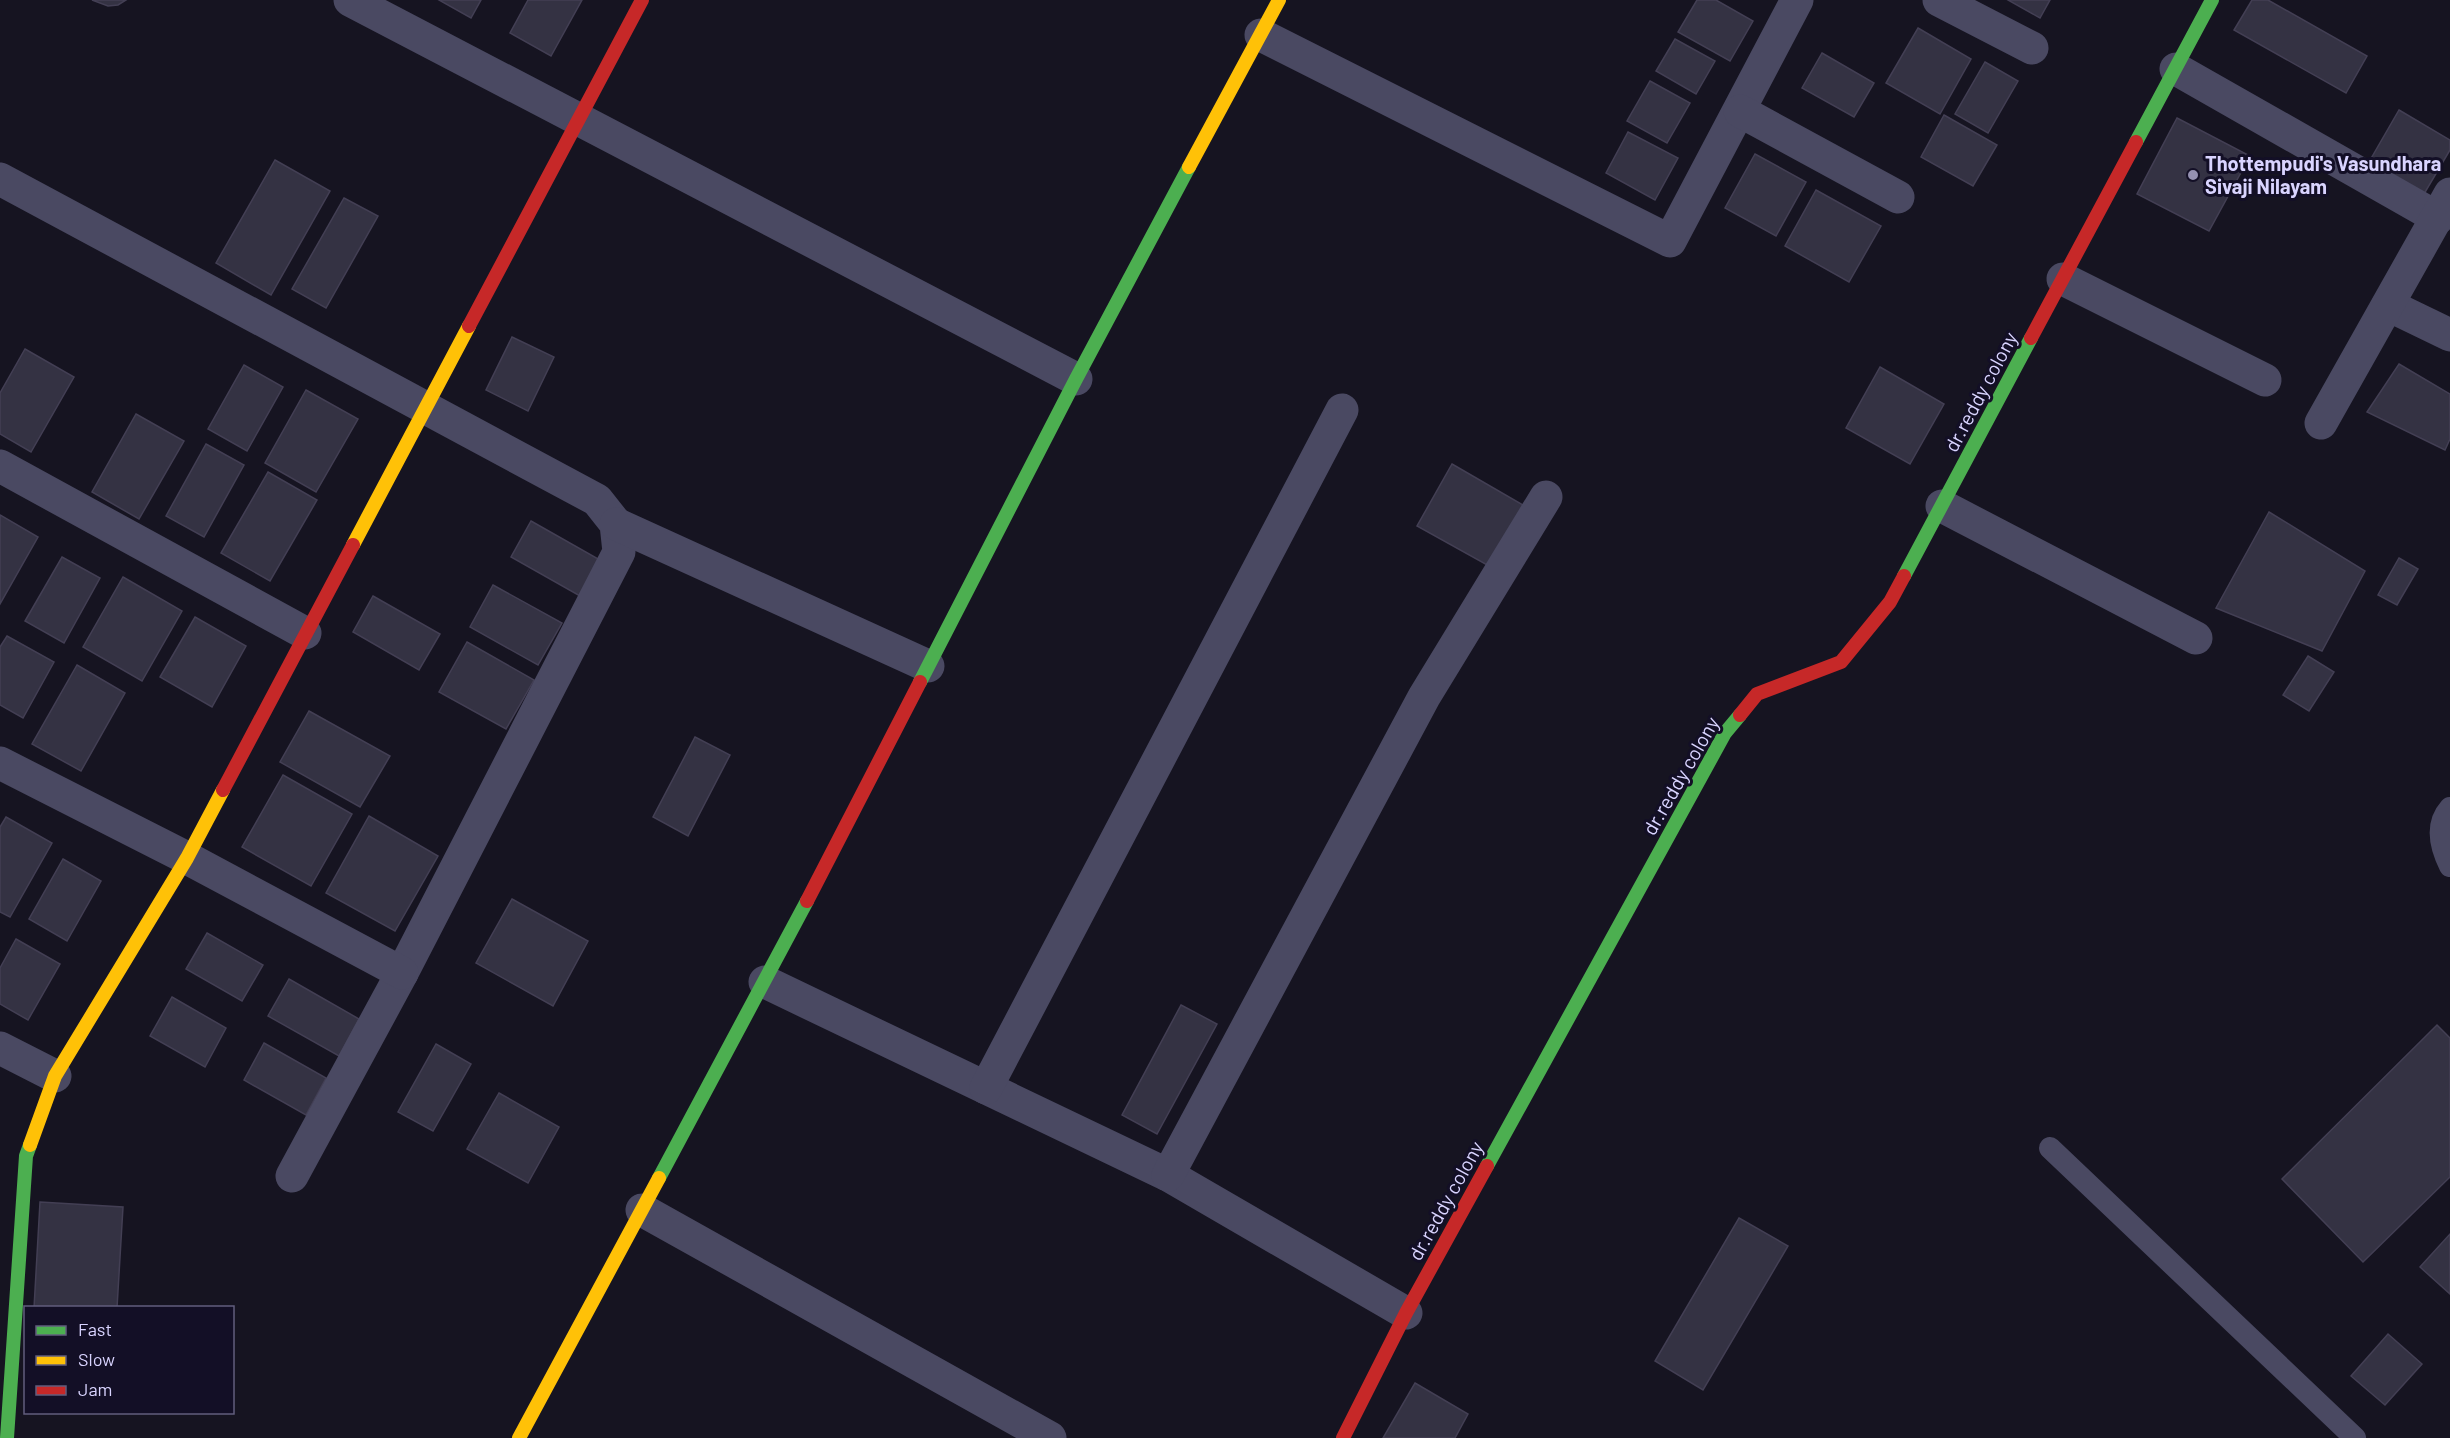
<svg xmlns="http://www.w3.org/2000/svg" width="2450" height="1438" viewBox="0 0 2450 1438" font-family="Barlow,sans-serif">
  <rect width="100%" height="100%" fill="#161421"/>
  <!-- building -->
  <g fill="#343243" stroke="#433f54" stroke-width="1.5">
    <polygon points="92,0 126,0 118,5 108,6"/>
    <polygon points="439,0 481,0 471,18"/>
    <polygon points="528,0 582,0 551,56 510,33"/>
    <polygon points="1697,0 1716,0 1753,21 1730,61 1678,32"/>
    <polygon points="2008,0 2050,0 2040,18"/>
    <polygon points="2252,0 2268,0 2367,56 2346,93 2234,30"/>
    <polygon points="1918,28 1971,59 1940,114 1886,83"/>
    <polygon points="1675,39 1715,61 1696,94 1656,71"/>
    <polygon points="1822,53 1874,83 1854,117 1802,88"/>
    <polygon points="1985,62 2018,81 1988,133 1955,114"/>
    <polygon points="1650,81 1690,103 1667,143 1627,121"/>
    <polygon points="2399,110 2450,140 2450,150 2424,194 2369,162"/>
    <polygon points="1944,115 1997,145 1973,186 1921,157"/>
    <polygon points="2177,118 2250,156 2209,231 2137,194"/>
    <polygon points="1628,132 1678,158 1655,200 1606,173"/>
    <polygon points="1755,154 1806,182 1776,236 1725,208"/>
    <polygon points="275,160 330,191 271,295 216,263"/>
    <polygon points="1816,190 1881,226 1849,282 1785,246"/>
    <polygon points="344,198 378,216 326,308 292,289"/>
    <polygon points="512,337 554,357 528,411 486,390"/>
    <polygon points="25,349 74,377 31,452 0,434 0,393"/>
    <polygon points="2399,364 2450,394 2450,439 2445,450 2367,412"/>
    <polygon points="244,365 283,387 247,451 208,429"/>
    <polygon points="1880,367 1944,404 1910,464 1846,428"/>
    <polygon points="306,390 358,419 316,492 265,463"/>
    <polygon points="136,414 184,441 139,519 92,492"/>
    <polygon points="206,444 244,465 204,537 166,516"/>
    <polygon points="1452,464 1523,505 1489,566 1417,526"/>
    <polygon points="268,472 317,500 270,581 221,553"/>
    <polygon points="2269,512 2365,571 2322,651 2216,608"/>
    <polygon points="0,515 38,537 0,604"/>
    <polygon points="531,521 600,560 580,596 511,557"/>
    <polygon points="62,557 100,578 64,643 25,621"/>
    <polygon points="2399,558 2418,569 2397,605 2378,595"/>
    <polygon points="123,577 182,611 142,681 83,647"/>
    <polygon points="493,585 562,623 538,665 470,627"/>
    <polygon points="373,596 440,634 419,670 353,632"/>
    <polygon points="195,617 246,646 212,707 160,677"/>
    <polygon points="7,636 54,662 23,718 0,705 0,647"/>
    <polygon points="467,642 534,680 506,729 439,692"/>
    <polygon points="2308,656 2334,672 2309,711 2283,695"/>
    <polygon points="77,665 125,693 81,771 32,744"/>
    <polygon points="309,711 390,756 360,807 280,762"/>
    <polygon points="695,737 730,755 688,836 653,817"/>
    <polygon points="283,775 352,814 311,886 242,847"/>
    <polygon points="369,816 438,856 395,931 326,893"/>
    <polygon points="6,817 52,843 10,917 0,912 0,827"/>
    <polygon points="63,859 101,881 67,941 29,919"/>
    <polygon points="512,899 588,941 553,1006 476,963"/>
    <polygon points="207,933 263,965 242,1001 186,969"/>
    <polygon points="16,939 60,964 28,1020 0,1004 0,968"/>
    <polygon points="289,979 359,1019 339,1056 268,1016"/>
    <polygon points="172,997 226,1028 205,1067 150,1036"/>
    <polygon points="1181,1005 1217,1024 1157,1134 1122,1115"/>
    <polygon points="2437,1025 2450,1038 2450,1177 2363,1262 2282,1179"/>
    <polygon points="264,1043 326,1078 306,1115 244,1080"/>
    <polygon points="436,1044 471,1064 433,1131 398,1112"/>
    <polygon points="499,1093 559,1127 528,1183 467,1149"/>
    <polygon points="40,1202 123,1207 117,1308 34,1308"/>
    <polygon points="1739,1218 1788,1246 1703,1390 1655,1361"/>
    <polygon points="2450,1234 2450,1294 2420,1267"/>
    <polygon points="2388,1334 2422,1364 2385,1405 2351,1376"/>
    <polygon points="1415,1383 1468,1414 1455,1438 1383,1438"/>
  </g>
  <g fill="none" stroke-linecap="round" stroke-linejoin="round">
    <!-- lane -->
    <g stroke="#4a4962" stroke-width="22">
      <path d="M2450,808C2435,825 2441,848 2450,866"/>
      <polyline points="2050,1148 2355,1438"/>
    </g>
    <!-- street -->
    <g stroke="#4a4962" stroke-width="33">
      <polyline points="350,0 1076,379"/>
      <polyline points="1939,0 2032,48"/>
      <polyline points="1261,35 1670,241 1797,0"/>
      <polyline points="2176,69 2438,218"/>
      <polyline points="1740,111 1898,197"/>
      <polyline points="0,179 597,500 616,524 619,552 402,973 292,1176"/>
      <polyline points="2063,279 2265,380"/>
      <polyline points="2388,305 2450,335"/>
      <polyline points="2321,423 2450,194"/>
      <polyline points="0,466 305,633"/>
      <polyline points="1942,506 2196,638"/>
      <polyline points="616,524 928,666"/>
      <polyline points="0,763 187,858 402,973"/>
      <polyline points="765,982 1168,1175 1406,1313"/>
      <polyline points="0,1048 55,1076"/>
      <polyline points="986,1088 1342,410"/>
      <polyline points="1168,1175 1424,697 1546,497"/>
      <polyline points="642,1210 1050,1438"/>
    </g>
    <!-- fast -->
    <g stroke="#4caf50" stroke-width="14">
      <polyline points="2136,142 2212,0"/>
      <polyline points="1904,576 2031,338"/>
      <polyline points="920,682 1076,379 1189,167"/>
      <polyline points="1487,1166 1725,733 1740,715"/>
      <polyline points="659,1178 807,901"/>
      <polyline points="7,1438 26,1156 30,1145"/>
    </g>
    <!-- slow -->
    <g stroke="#ffc107" stroke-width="14">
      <polyline points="1189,167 1279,0"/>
      <polyline points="353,545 469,326"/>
      <polyline points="30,1145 55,1076 187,858 223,790"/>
      <polyline points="519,1438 659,1178"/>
    </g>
    <!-- jam -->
    <g stroke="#c62828" stroke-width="14">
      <polyline points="469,326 642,0"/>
      <polyline points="2031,338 2136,142"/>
      <polyline points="1740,715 1757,694 1841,662 1890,602 1904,576"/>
      <polyline points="223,790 353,545"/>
      <polyline points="807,901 920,682"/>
      <polyline points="1343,1438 1406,1313 1487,1166"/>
    </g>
  </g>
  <!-- markers -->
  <circle fill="#9591b1" stroke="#130f26" stroke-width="2" cx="2193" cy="175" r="6"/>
  <g text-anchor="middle" stroke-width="6" stroke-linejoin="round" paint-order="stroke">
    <!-- poi labels -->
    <g font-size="20" font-weight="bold" fill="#d9d4ff" stroke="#130f26" text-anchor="start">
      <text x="2205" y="171">Thottempudi's Vasundhara<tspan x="2205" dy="23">Sivaji Nilayam</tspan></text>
    </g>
    <!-- street labels -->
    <g font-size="20" fill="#d9d4ff" stroke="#130f26">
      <text transform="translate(1981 392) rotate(-62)" y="7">dr.reddy colony</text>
      <text transform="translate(1681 776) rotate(-60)" y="7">dr.reddy colony</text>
      <text transform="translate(1446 1201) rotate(-61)" y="7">dr.reddy colony</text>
    </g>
  </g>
  <!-- legend -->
  <rect x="24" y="1306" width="210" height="108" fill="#130f26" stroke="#625e7d" stroke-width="1.5"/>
  <rect x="36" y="1326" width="30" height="9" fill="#4caf50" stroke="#625e7d" stroke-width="1.5"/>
  <text x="78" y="1336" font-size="18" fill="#d9d4ff">Fast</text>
  <rect x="36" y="1356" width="30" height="9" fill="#ffc107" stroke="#625e7d" stroke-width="1.5"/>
  <text x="78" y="1366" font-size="18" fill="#d9d4ff">Slow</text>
  <rect x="36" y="1386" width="30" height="9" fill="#c62828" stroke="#625e7d" stroke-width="1.5"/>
  <text x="78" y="1396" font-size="18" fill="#d9d4ff">Jam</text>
</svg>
